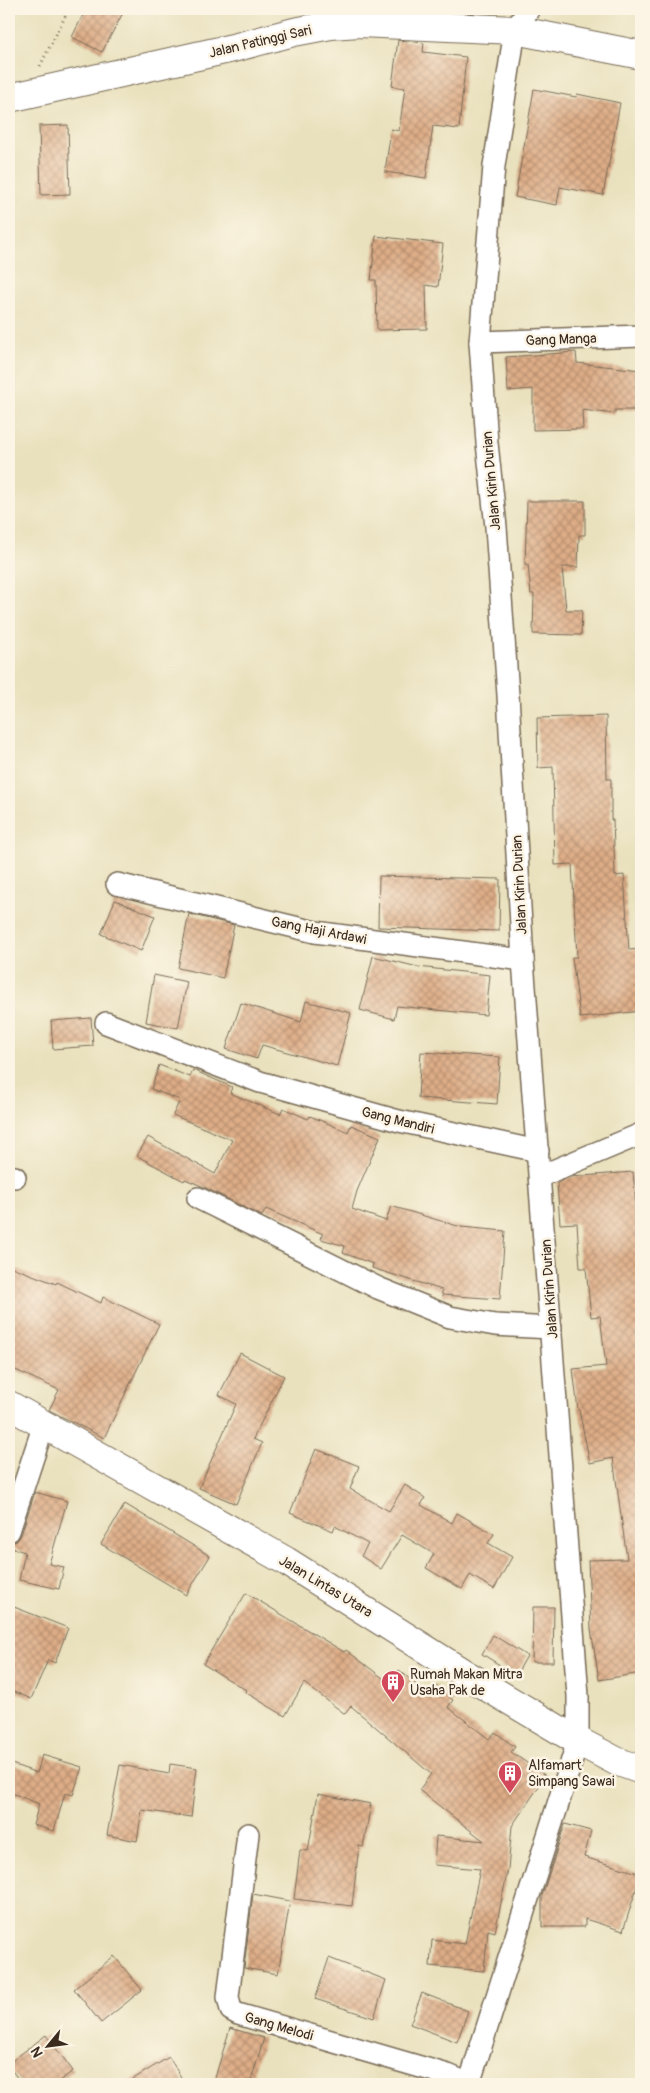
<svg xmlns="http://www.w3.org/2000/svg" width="650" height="2093" viewBox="0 0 650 2093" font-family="Pangolin,sans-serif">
  <defs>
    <pattern id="building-cross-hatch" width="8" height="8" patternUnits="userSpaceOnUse" patternTransform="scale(1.25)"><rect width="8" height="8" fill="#dead87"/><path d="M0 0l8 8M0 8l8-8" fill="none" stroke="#b58d6e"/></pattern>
  </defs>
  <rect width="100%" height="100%" fill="#fcf5e5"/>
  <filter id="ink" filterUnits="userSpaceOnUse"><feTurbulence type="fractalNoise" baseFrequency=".02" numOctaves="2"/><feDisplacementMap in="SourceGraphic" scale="10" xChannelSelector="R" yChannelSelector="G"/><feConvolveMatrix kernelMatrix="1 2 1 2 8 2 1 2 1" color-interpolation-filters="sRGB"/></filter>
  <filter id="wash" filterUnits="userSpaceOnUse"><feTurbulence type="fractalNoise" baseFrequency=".0096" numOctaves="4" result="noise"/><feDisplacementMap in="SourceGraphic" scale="20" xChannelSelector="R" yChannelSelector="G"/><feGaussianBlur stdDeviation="1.12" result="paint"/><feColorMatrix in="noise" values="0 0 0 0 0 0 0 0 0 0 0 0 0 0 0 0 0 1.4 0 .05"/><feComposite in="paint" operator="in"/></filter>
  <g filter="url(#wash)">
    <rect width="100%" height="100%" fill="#e9e1bd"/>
    <g id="blocks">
      <!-- building -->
      <g fill="url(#building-cross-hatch)">
        <polygon points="86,9 125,9 102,52 72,37"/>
        <polygon points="398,40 424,43 423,52 466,57 459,129 433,126 426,178 385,172 391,129 399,131 405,88 392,86"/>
        <polygon points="534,89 576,97 577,94 620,103 603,195 560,187 557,205 515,197"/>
        <polygon points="68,125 70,194 41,195 39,126"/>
        <polygon points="376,236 443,244 438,287 426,285 427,329 377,330 376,280 371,280"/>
        <polygon points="576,352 577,363 641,370 641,410 615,410 615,414 582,410 583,429 533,430 533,389 508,391 506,357"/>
        <polygon points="527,501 585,501 585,535 579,535 578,567 562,567 566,610 582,610 581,635 533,634 534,594 531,594 528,565 525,565"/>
        <polygon points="606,716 607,779 611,779 611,820 613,820 615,876 624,875 629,950 641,949 641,1011 580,1018 572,957 577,957 572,864 555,865 553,767 538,768 537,718"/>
        <polygon points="379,876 500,879 499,931 378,927"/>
        <polygon points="115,900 155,916 141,951 101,934"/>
        <polygon points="189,914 234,925 223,978 178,968"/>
        <polygon points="373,956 418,967 490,975 486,1015 397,1006 394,1019 360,1010"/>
        <polygon points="154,975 187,982 178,1028 146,1022"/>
        <polygon points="306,1001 351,1013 337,1066 262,1045 257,1059 226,1049 241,1003 301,1022"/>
        <polygon points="91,1018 93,1046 53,1049 51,1021"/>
        <polygon points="421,1052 500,1057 497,1104 418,1098"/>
        <polygon points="159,1065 190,1077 193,1070 232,1087 230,1093 280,1114 283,1108 308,1119 310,1116 348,1132 351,1125 380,1137 357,1191 352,1209 386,1221 391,1206 461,1227 505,1231 500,1299 442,1295 442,1290 372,1268 373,1264 343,1253 345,1246 321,1239 323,1234 266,1209 262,1216 204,1187 185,1179 184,1181 137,1156 148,1137 215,1174 232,1140 173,1115 180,1100 151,1089"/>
        <polygon points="633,1172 638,1228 641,1228 641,1673 599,1680 591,1629 588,1560 627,1559 613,1458 590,1463 579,1410 578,1410 573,1369 606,1366 600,1316 591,1317 586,1268 580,1268 577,1223 560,1224 557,1183 570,1177"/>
        <polygon points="9,1266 56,1284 57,1282 101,1303 103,1297 159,1324 104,1438 49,1410 59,1390 9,1367"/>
        <polygon points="240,1353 284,1376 253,1439 262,1443 236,1504 199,1488 236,1404 219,1395"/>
        <polygon points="316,1449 359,1466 350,1489 389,1511 405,1485 425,1498 421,1505 452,1523 457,1513 494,1534 488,1543 512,1557 494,1589 470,1575 462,1589 426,1568 434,1554 402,1535 381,1569 361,1556 368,1544 335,1526 333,1531 290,1513"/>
        <polygon points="35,1492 67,1501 49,1564 64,1567 59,1589 19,1580 25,1552 9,1547 9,1543 17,1541 21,1535"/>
        <polygon points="125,1504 210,1556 186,1595 101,1544"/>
        <polygon points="246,1593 344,1652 346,1650 388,1682 399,1670 429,1695 436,1686 453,1700 448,1707 489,1739 495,1732 515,1747 511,1752 546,1776 512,1826 508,1869 495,1932 488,1930 484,1971 430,1966 432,1940 465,1944 480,1869 434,1865 436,1836 484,1841 419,1790 431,1774 351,1706 345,1714 304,1683 285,1716 245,1692 246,1690 203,1664"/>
        <polygon points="9,1605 68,1628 55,1663 48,1660 31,1699 9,1689"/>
        <polygon points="533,1607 554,1607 553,1662 532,1662"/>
        <polygon points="493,1635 527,1656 516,1675 482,1654"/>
        <polygon points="42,1755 82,1767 73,1795 65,1793 54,1831 33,1825 39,1804 9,1792 9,1763 37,1773"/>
        <polygon points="170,1764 197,1768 191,1817 142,1810 137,1841 107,1835 120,1765 169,1774"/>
        <polygon points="318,1794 371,1804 363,1847 359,1846 352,1906 294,1899 300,1850 308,1851"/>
        <polygon points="565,1824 591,1831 584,1857 641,1874 623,1931 585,1919 585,1927 542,1927 542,1896"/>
        <polygon points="253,1894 290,1901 278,1974 244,1968"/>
        <polygon points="114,1956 142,1990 101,2023 74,1989"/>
        <polygon points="329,1958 386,1980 374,2018 315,1999"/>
        <polygon points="422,1993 468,2011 457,2042 410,2024"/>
        <polygon points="230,2028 264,2038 250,2084 226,2084 214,2081"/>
        <polygon points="46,2035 73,2071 55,2084 22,2084 9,2067 9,2063"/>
        <polygon points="169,2057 185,2084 125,2084"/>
      </g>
    </g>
  </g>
  <g filter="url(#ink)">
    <use href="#blocks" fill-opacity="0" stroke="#786a56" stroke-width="1"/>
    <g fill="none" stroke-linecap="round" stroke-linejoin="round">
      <!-- minor casing -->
      <g stroke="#786a56" stroke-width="24">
        <g id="minor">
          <polyline points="480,342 641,336"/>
          <polyline points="117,884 315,932 523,960"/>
          <polyline points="106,1023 260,1082 399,1121 538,1151"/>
          <polyline points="9,1176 15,1177"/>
          <polyline points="541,1176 641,1134"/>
          <polyline points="198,1198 378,1288 450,1317 495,1325 551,1328"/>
          <polyline points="9,1531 44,1424"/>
          <polyline points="248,1834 228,1997 231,2010 238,2014 448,2075 469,2084"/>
          <polyline points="469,2084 578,1741 578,1696 523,960 508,695 496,527 487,443 480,342 494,166 515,30 529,9"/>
        </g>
      </g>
      <!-- secondary casing -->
      <g stroke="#786a56" stroke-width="30">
        <polyline id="secondary" points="9,98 233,48 294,32 331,25 359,23 515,30 641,55"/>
      </g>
      <!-- trunk casing -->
      <g stroke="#786a56" stroke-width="30">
        <polyline id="trunk" points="9,1405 286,1561 465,1674 578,1741 616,1761 641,1770"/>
      </g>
      <!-- path -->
      <polyline stroke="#786a56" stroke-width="3" stroke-dasharray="1 4" stroke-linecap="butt" points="40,66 69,9"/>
      <!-- minor -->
      <use href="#minor" stroke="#fff" stroke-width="21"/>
      <!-- secondary -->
      <use href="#secondary" stroke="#fff" stroke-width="28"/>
      <!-- trunk -->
      <use href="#trunk" stroke="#fff" stroke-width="28"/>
    </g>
  </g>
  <!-- icons -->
  <defs>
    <g id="building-pin" transform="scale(1.25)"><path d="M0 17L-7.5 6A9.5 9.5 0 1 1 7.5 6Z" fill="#d1495b" stroke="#fcf5e5"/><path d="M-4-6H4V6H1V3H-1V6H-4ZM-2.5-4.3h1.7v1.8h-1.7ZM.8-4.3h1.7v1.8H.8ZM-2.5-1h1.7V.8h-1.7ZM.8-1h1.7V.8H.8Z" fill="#fff"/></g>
  </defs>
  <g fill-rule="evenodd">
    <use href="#building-pin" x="393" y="1682"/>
    <use href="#building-pin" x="510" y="1773"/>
  </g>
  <g text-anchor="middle" stroke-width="5" stroke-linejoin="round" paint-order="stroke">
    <!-- street labels -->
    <g font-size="14" fill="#3b2a1e" stroke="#fcf5e5">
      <text transform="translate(260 41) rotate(-13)" y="5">Jalan Patinggi Sari</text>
      <text transform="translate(561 339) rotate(-2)" y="5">Gang Manga</text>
      <text transform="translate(491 481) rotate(-95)" y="5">Jalan Kirin Durian</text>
      <text transform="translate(519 885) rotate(-93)" y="5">Jalan Kirin Durian</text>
      <text transform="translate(319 930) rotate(11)" y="5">Gang Haji Ardawi</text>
      <text transform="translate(398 1120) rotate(14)" y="5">Gang Mandiri</text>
      <text transform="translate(549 1289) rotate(-94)" y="5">Jalan Kirin Durian</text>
      <text transform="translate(326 1586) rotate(31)" y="5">Jalan Lintas Utara</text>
      <text transform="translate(279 2026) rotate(16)" y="5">Gang Melodi</text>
    </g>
    <!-- poi labels -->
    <g font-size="14" fill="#3b2a1e" stroke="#fcf5e5" text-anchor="start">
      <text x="410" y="1679">Rumah Makan Mitra<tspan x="410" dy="16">Usaha Pak de</tspan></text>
      <text x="528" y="1770">Alfamart<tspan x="528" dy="16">Simpang Sawai</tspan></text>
    </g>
  </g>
  <!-- margin -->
  <rect width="650" height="2093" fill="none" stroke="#fcf5e5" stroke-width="30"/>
  <!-- north arrow -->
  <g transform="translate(48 2046) rotate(241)" stroke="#fcf5e5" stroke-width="4" paint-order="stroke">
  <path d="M0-4L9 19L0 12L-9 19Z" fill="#3b2a1e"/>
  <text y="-8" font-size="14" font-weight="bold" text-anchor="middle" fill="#3b2a1e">N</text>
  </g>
</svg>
